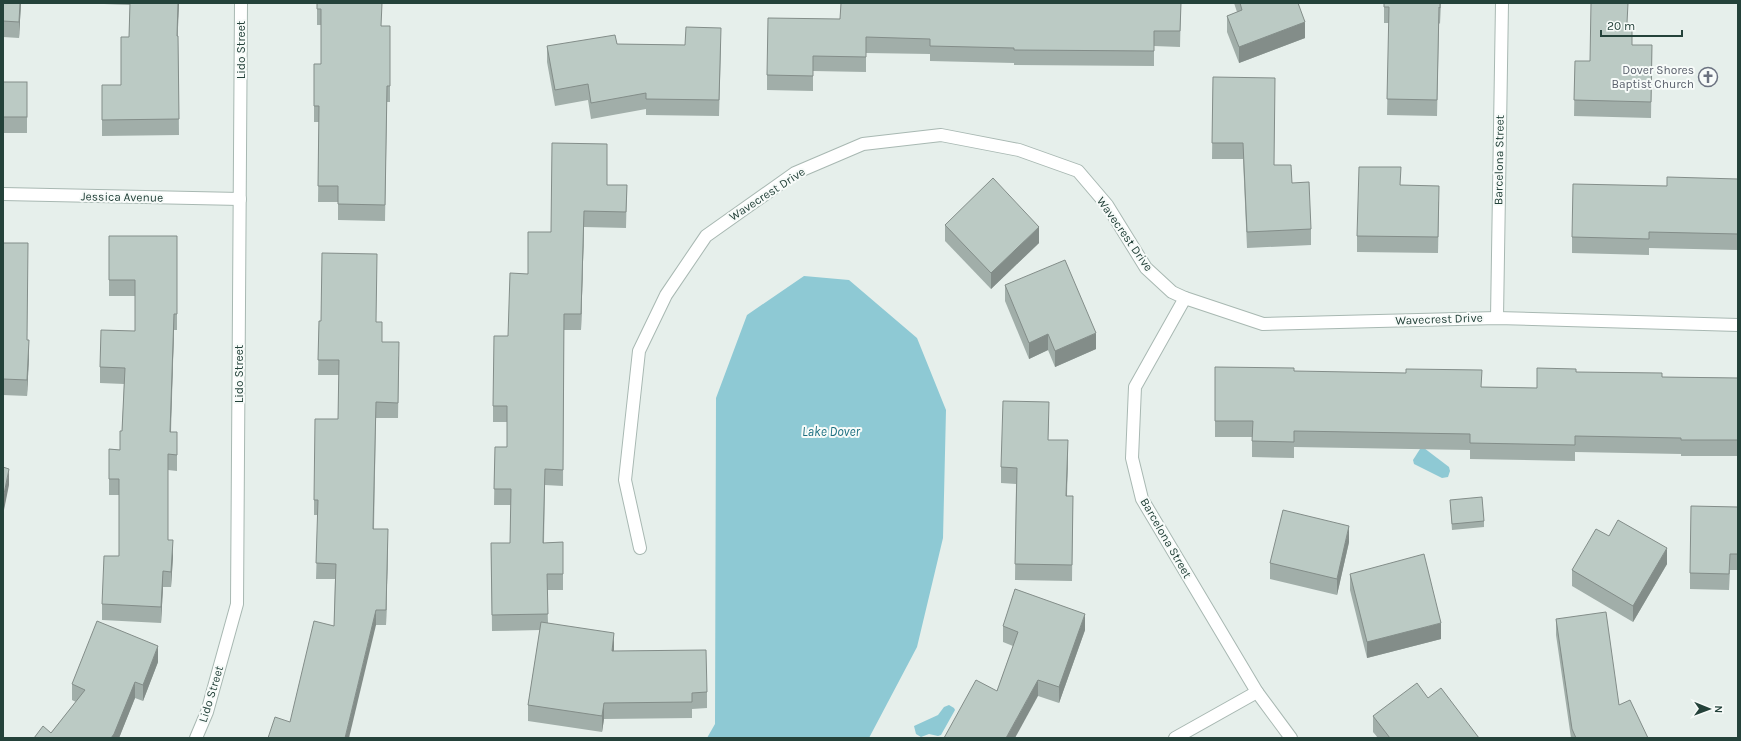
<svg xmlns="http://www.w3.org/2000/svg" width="1741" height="741" viewBox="0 0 1741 741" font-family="Karla,sans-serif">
  <rect width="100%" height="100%" fill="#e6efeb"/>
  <!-- water -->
  <g fill="#8ec9d4">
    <polygon points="804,276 849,280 917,338 946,410 943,538 917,647 869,738 707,738 715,724 716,398 747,315"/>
    <polygon points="1424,448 1449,467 1450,471 1448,477 1442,478 1414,464 1413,460 1420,449"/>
    <polygon points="949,705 954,708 955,710 941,735 938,736 929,734 921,737 916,734 914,726 938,715 944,707"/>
  </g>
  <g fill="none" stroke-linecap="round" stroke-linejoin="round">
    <!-- minor casing -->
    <g stroke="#a8b8b2" stroke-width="14">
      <g id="minor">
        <polyline points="3,194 240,199"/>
        <polyline points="1185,298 1135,387 1132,458 1142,499 1257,692 1291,738"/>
        <polyline points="1497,318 1502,3"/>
        <polyline points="640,548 625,480 639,351 666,295 706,236 795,173 863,144 941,135 1019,150 1078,171 1107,205 1146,268 1172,292 1185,298 1263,324 1497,318 1738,325"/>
        <polyline points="196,738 207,712 237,604 241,3"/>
        <polyline points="1175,738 1257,692"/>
      </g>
    </g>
    <!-- minor -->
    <use href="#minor" stroke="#fff" stroke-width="12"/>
  </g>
  <!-- wall -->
  <g fill="#a1aea9">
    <polygon points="3,3 21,3 19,38 3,37"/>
    <polygon points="104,3 179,3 177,36 178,36 179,135 102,136 102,85 121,85 129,37 130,5 104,4"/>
    <polygon points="317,3 382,26 390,26 390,102 387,102 385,221 338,220 338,202 318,202 319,122 314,122 314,64 321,64 321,25 317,25"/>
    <polygon points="1181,3 1180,47 1154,46 1154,66 1014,65 1014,63 930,61 930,54 866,53 866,72 813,71 813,91 767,90 767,75 840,19"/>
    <polygon points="1234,3 1298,3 1305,38 1239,63 1227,32 1227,16 1237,12"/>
    <polygon points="1384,3 1441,3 1440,24 1439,23 1437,116 1387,115 1389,23 1384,23"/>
    <polygon points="1628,23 1632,45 1652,45 1651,118 1574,116 1575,61 1590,61"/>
    <polygon points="617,44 685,45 721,44 719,116 646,115 646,109 591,119 588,100 555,106 547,62 547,46"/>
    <polygon points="1213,77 1274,165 1292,183 1311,229 1311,245 1247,248 1243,159 1212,159"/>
    <rect x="3" y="82" width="24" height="51"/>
    <polygon points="1738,179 1738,250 1649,248 1649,255 1572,253 1572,237 1667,186"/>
    <polygon points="607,185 627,185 626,228 584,227 581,330 564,330 563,486 545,485 544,543 563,542 563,590 547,590 548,623 614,649 614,651 707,692 707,708 692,709 692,718 604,719 602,732 528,721 528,705 540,630 492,631 491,543 510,543 511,505 494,505 495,447 507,447 507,422 493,422 493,406 508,336 551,232"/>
    <polygon points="1401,185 1439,202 1438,253 1357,252 1357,236"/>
    <polygon points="945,225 1039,243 991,289 945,241"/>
    <polygon points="109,236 177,236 177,330 174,330 171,432 177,432 177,471 168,470 168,540 173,556 171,587 163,587 161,623 102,620 102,604 119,556 119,495 109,495 109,449 120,450 122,431 124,384 100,383 100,367 135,331 135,296 109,296"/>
    <polygon points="3,243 27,340 29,356 27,396 3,395"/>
    <polygon points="1005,285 1096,349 1055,367 1048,350 1029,359 1005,301"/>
    <polygon points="319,321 376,322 382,342 399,357 398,418 376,418 374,529 388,544 386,625 376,625 290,722 334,626 335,579 316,579 318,515 314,515 314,500 338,419 339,375 318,375"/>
    <polygon points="1215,367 1294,371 1482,387 1537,388 1576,372 1662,377 1738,378 1738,456 1681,456 1681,454 1575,452 1575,461 1470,459 1470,450 1294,447 1294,458 1252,457 1252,437 1215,437"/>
    <polygon points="1049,418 1048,440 1068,456 1067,496 1073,496 1072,581 1015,580 1016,484 1001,483 1001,467"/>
    <polygon points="1450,500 1484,521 1484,527 1452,530"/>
    <polygon points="1738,507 1738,570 1730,570 1729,590 1690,589 1690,573"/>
    <polygon points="1609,536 1667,564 1633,622 1572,586 1572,570"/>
    <polygon points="1349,542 1337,595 1270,579 1270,563"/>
    <polygon points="1350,574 1441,639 1367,658 1350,590"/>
    <polygon points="1556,619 1619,705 1648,738 1571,738 1556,635"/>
    <polygon points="1003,626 1085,630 1059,703 1038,696 997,691 1013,646 1003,642"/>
    <polygon points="158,662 143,701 135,698 119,738 34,738 51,733 76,702 72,700 72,684"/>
    <polygon points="1428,698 1479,738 1378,738 1373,732 1373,716"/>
  </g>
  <!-- shaded-wall -->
  <g fill="#838d89">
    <polygon points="20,3 21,3 19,38 19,22"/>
    <polygon points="178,3 179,3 177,52 177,36"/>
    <polygon points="1305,22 1305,38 1239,63 1239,47"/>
    <polygon points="584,211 584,227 581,330 581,314"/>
    <polygon points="1039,227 1039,243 991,289 991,273"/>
    <polygon points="174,314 174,330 170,448 170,432"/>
    <polygon points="1096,333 1096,349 1055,367 1055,351"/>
    <polygon points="1048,334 1048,350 1029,359 1029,343"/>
    <polygon points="29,340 29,356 27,396 27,380"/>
    <polygon points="1068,440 1068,456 1066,512 1066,496"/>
    <polygon points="9,469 9,485 3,515 3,499"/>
    <polygon points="1349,526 1349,542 1337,595 1337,579"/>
    <polygon points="388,529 388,544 386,625 386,610"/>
    <polygon points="173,540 173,556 171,587 171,572"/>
    <polygon points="1667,548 1667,564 1633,622 1633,606"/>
    <polygon points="163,571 163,587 161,623 161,607"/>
    <polygon points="376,610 376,625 349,738 345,738"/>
    <polygon points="1085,614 1085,630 1059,703 1059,687"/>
    <polygon points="1441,623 1441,639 1367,658 1367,642"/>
    <polygon points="614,633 614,649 612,667 612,651"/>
    <polygon points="158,646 158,662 143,701 143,685"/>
    <polygon points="1038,680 1038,696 1015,738 1006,738"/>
    <polygon points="135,682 135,698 119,738 111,738"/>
    <polygon points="604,703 604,719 602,732 602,716"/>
  </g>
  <!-- building -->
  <g fill="#bbcac4" stroke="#838d89">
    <polygon points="3,3 20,3 19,22 3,21"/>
    <polygon points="130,3 178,3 177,36 178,36 179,119 102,120 102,85 121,85 121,37 129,37"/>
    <polygon points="317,3 382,3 381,26 390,26 390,86 387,86 385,205 338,204 338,186 318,186 319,106 314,106 314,64 321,64 321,9 317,9"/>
    <polygon points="841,3 1181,3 1180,31 1154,31 1154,51 1014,50 1014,48 930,46 930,39 866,37 866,57 813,56 813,76 767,75 768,18 840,19"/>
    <polygon points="1240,3 1298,3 1305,22 1239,47 1227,16 1242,10"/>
    <polygon points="1384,3 1440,3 1440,8 1439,7 1437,100 1387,99 1389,7 1384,7"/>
    <polygon points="1591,3 1628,3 1627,23 1632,24 1632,45 1652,45 1651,102 1574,100 1575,61 1590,61"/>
    <polygon points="686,27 721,28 719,100 646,99 646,93 591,103 588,84 555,90 547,46 615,35 617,44 685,45"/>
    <polygon points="1213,77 1275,78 1274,165 1291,165 1292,183 1309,182 1311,229 1247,232 1243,143 1212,143"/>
    <rect x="3" y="82" width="24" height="35"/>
    <polygon points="552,143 607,144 607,185 627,185 626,212 584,211 581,314 564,314 563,470 545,469 543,543 563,542 563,574 547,574 548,614 492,615 491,543 510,543 511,489 494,489 495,447 507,447 507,406 493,406 494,336 508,336 510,273 528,274 528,232 551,232"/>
    <polygon points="1359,167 1401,167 1400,185 1439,186 1438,237 1357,236"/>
    <polygon points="1667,177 1738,179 1738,234 1649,232 1649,239 1572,237 1573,184 1667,186"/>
    <polygon points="993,178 1039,227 991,273 945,225"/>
    <polygon points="109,236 177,236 177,314 174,314 170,432 177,432 177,455 168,454 168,540 173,540 171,572 163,571 161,607 102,604 104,556 119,556 119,479 109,479 109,449 120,450 120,431 122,431 125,368 100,367 101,330 135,331 135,280 109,280"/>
    <polygon points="3,243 28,243 27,340 29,340 27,380 3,379"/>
    <polygon points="322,253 377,254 376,322 382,322 382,342 399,342 398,403 376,402 373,529 388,529 386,610 376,610 345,738 268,738 275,717 290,722 314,621 334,626 336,564 316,563 318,500 314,500 315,419 338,419 339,360 318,360 319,321 321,321"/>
    <polygon points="1065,260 1096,333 1055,351 1048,334 1029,343 1005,285"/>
    <polygon points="1215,367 1294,368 1294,371 1406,373 1406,369 1482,370 1481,387 1537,388 1537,368 1576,369 1576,372 1662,373 1662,377 1738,378 1738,440 1681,440 1681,438 1575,436 1575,445 1470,443 1470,434 1294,431 1294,442 1252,441 1253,421 1215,421"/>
    <polygon points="1003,401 1049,402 1048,440 1068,440 1066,496 1073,496 1072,565 1015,564 1017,468 1001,467"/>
    <polygon points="3,467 9,469 3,499"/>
    <polygon points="1482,497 1484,521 1452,524 1450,500"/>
    <polygon points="1691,506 1738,507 1738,554 1730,554 1729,574 1690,573"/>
    <polygon points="1283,510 1349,526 1337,579 1270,563"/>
    <polygon points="1618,520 1667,548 1633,606 1572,570 1596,529 1609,536"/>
    <polygon points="1424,554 1441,623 1367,642 1350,574"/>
    <polygon points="1015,589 1085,614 1059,687 1038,680 1006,738 944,738 976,680 997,691 1018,632 1003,626"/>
    <polygon points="1606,612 1619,705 1630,700 1648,738 1576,738 1572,729 1556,619"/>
    <polygon points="97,621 158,646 143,685 135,682 114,734 111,738 34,738 43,726 51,733 85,690 72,684"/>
    <polygon points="541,622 614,633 612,651 706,650 707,692 692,693 692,702 604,703 602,716 528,705"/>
    <polygon points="1417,683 1428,698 1441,688 1479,738 1390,738 1373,716"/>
  </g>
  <!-- icons -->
  <defs>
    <g id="church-ring" transform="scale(1)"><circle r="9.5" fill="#f7fbf9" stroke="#6b7280" stroke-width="1.5"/><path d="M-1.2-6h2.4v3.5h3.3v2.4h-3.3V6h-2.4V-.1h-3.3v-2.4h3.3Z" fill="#6b7280"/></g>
  </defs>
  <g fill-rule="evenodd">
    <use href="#church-ring" x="1708" y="77"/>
  </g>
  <g text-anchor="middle" stroke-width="4" stroke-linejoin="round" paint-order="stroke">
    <!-- street labels -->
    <g font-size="12" fill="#24423a" stroke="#f7fbf9">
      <text transform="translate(241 50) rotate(-90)" y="4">Lido Street</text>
      <text transform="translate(1499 160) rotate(-89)" y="4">Barcelona Street</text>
      <text transform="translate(767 194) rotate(-33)" y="4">Wavecrest Drive</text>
      <text transform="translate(122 197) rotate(1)" y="4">Jessica Avenue</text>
      <text transform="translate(1125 234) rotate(55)" y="4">Wavecrest Drive</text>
      <text transform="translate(1439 319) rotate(-2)" y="4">Wavecrest Drive</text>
      <text transform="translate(239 374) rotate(-90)" y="4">Lido Street</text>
      <text transform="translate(1166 538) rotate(60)" y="4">Barcelona Street</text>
      <text transform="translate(211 694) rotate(-73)" y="4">Lido Street</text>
    </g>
    <!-- worship labels -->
    <g font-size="12" fill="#5b616d" stroke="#f7fbf9" text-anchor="end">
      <text x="1694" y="74">Dover Shores<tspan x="1694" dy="14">Baptist Church</tspan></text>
    </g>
    <!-- water labels -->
    <g font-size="13" font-style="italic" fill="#1c6f80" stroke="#f7fbf9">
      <text x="831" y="436">Lake Dover</text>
    </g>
  </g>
  <!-- border -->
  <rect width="1741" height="741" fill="none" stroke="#24423a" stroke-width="8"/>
  <!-- north arrow -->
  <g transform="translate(1709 709) rotate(91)" stroke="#f7fbf9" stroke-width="3" paint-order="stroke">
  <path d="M0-3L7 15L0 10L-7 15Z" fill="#24423a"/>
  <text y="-6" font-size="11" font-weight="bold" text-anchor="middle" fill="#24423a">N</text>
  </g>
  <!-- scale -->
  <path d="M1601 30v6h81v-6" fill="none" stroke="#24423a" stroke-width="2"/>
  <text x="1607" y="30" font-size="12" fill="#24423a" stroke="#f7fbf9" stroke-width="3" paint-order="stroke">20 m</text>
</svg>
